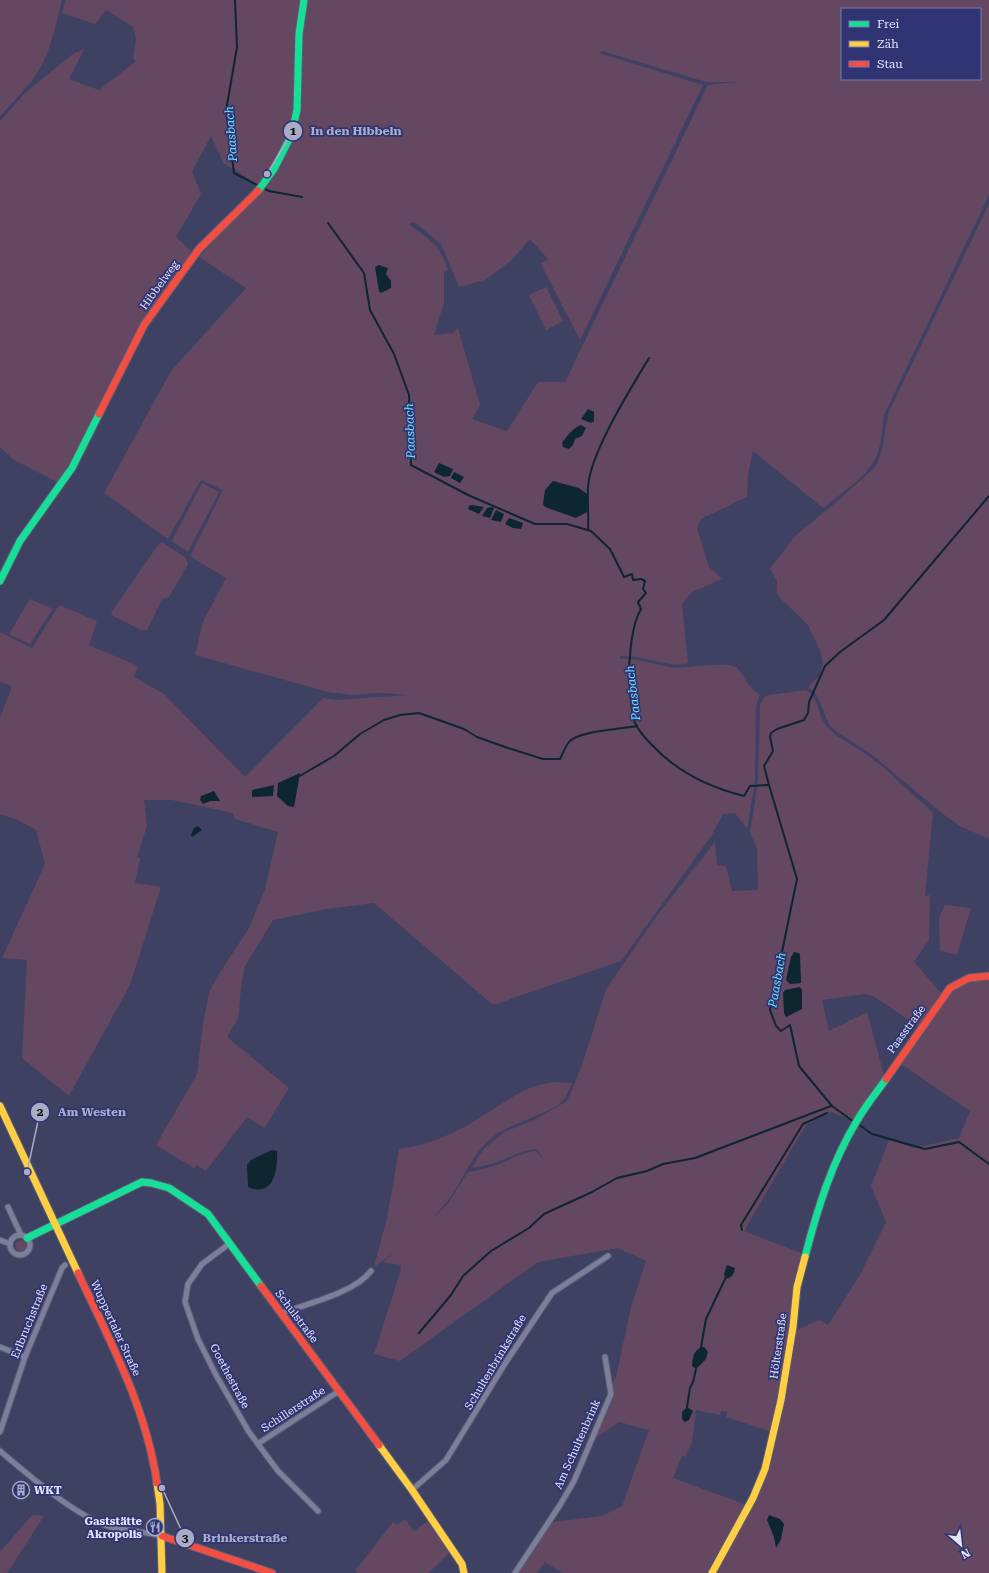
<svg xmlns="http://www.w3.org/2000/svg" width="989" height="1573" viewBox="0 0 989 1573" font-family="'Roboto Serif',serif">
  <rect width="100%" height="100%" fill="#3f4163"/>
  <!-- green -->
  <g fill="#644761" fill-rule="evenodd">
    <path d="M0,0H62C55,26 51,54 35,76C25,90 12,103 0,116Z"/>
    <path d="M66,0H303L294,103L290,126L281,150L258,186L236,170L224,164L211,136L192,172L201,194L176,237L193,253C173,281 152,309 134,339C106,385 87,435 59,482H57L14,460L0,447V121L25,93L74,53L84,49L69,79L99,90L135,62L133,58L136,39L133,27L106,10L95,24L62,13Z"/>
    <path d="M308,0H989V195L884,415C882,428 882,443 877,455C868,477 841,493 823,508L753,451L748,475L747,497L701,519L697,528L709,567L722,579L692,592L682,604L688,663C666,669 642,654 620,656V659C641,657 660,668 681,668C691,667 730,662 736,667C745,675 746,686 760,695L756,706L755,780L747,829L735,813L723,814L712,835L621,961L493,1005L374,903L327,909L273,920L245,966L241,987L239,1012L237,1020L227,1037L289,1088L264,1128L247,1117L206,1171L197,1165L194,1168L156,1145L197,1074L203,1024L209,993L217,977L249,928L265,889L278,832L235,819L233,813L172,800H144L147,826L137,857L140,858L135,883L161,887L130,985L69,1096L22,1058L27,960L2,958L45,864L36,830L18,820L0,814V718L12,686L0,682V632L32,648L59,605L97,621L89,645L138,666L134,677L164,694L245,777L323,698L335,700L410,695L379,693L352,695L328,692L195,655L203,622L226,578L190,556L223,490L201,480L168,539L104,493L171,371L246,288L199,257L223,229L263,189L299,114L303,22ZM842,9H980V79H842ZM602,51L706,82H738L708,85L565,382H538L507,431L472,419L480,405L458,328L452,333L434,335L444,303V272L448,270C440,244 429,240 409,224L414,222L441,244L459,287L485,280L512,260L530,239L548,259L541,264L580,340L703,85L599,53Z"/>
    <polygon points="989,204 989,839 960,826 943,814 872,755 836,731 830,726 815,692 808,687 820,675 823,663 820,650 808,625 780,598 777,592 777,581 770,569 795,536 840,499 876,466 882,450 888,414"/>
    <polygon points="546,287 563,321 546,330 529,295"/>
    <polygon points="202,483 219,492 188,552 172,541"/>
    <polygon points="162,542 186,558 188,564 169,597 162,599 147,630 141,630 113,616 111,613 158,545"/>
    <polygon points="30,599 53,609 30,644 9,634"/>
    <path d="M806,690C821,699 817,717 828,728C839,739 853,745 866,754C890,771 910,793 933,812L925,896L930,895L929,940L914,962L941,993L918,1026L873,996L865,994L822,1000L829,1031L867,1012L884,1075L853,1121L831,1112L806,1125L744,1231L803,1254L772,1432L726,1417L727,1412L721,1411L720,1415L696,1410L692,1442L685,1457L682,1456L673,1478L747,1505L710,1573H562L545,1562L537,1573H519L552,1522L602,1516L622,1506L649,1430L619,1422L594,1439L613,1398L611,1387L616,1377L631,1307L646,1261L618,1248L538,1262L400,1361L374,1354L400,1272L401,1265L383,1262L447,1205L468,1172C478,1170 488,1168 497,1165C512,1159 519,1153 536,1151L544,1160L536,1149C521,1151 511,1157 497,1162C489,1165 481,1166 472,1168L478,1157L485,1148L504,1132L534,1120L567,1101L581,1068L606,989L656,917L715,842L717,865L726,866L732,891L758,890L757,848L750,833L758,782L760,704L764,697L769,695Z"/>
    <polygon points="945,905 971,908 957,955 940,951 939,918"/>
    <polygon points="989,978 989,1573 715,1573 756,1498 795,1331 819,1320 828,1325 860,1275 886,1222 871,1186 889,1140 915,1148 959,1138 970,1111 900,1063 952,990 969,980"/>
    <path d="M556,1082L572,1083C570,1088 568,1094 564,1099C551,1115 511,1122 494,1136C471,1154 464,1180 447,1202C432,1221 394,1254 374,1267L387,1218L399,1149C430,1145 458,1132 484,1115C501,1105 517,1092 535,1086C541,1084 549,1083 556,1082Z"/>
    <circle cx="21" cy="1246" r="5.5"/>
    <polygon points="32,1515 44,1516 7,1573 0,1573 0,1552"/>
    <polygon points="405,1519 414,1531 428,1521 450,1552 429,1573 358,1573 355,1571 393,1522 397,1525"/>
  </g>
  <!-- water -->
  <g fill="#0e262f">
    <polygon points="379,265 388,268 386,274 391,281 391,288 381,293 379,291 375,267"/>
    <polygon points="588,409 594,412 594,421 591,423 581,419"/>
    <path d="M581,425L586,428L582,436L575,439L573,445L569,449L563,447L562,443C567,436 573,428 581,425Z"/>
    <polygon points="439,463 453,469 450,476 444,477 434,472"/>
    <polygon points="454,472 464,477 460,483 451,478"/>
    <polygon points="553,481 579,488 588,495 589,511 576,518 545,507 543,504 545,490"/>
    <polygon points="472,505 484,507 479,514 468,509 469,506"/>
    <polygon points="492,507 494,508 490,518 482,516 487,508"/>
    <polygon points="496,510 504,514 501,522 491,520"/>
    <polygon points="509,518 523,523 521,529 513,528 505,524"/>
    <polygon points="300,773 294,807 288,806 277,796 278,783"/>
    <polygon points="274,785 273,796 252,797 252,790"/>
    <polygon points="214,791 220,801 210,801 203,804 200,800 201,796"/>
    <polygon points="198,826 202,830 192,837 191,835 194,828"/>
    <polygon points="794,952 799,953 800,955 801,983 790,984 786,980 791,957"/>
    <polygon points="800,987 802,990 802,1009 786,1017 784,1013 783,993 785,990"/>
    <path d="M272,1150L277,1151C278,1169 274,1198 248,1187L247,1165L251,1160Z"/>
    <path d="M727,1265L735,1268C734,1274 732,1278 725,1279L724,1274Z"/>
    <path d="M701,1347H704L708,1352L706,1359L696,1369L692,1366C693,1357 693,1352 701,1347Z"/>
    <polygon points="687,1407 693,1411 689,1420 685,1422 682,1419 682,1412"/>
    <polygon points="769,1515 780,1519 784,1524 781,1539 776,1548 774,1537 767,1520"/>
  </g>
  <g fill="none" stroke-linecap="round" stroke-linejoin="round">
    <!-- stream -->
    <g stroke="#0e262f" stroke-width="2">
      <polyline points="235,0 237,47 226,111 234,173 259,186"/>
      <polyline points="263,188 269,191 302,197"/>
      <path d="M328,223L364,273L370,310L394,354L409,395L411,465L468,495L535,524H567L591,531L610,549L624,577L632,574L633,580L641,579L645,581L643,589L646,593L638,602L641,609C634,621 631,642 630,656C628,671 630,709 635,723C639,732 645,738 652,745C677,772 708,787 744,796L750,786L769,785L797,879L770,1010L776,1026L781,1031L790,1025L799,1066L832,1106L854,1122"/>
      <path d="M588,530C589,516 587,501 588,487C590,453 631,388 649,358"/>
      <path d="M298,777L334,756L360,734L384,720L400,715L419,713L464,729L477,737L505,747L543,759H560C563,753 565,747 569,742C577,731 622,729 637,726"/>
      <polyline points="769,785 764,766 773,751 770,737 771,733 777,729 804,720 808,713 809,702 825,666 840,652 884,620 989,496"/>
      <polyline points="858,1124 872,1134 925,1149 959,1142 989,1164"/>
      <polyline points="742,1230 741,1225 803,1124 827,1113"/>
      <polyline points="419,1333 451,1295 463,1276 491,1251 529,1228 544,1214 592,1192 617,1178 647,1171 663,1164 695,1158 831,1106"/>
      <polyline points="701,1347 706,1319 725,1279"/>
      <polyline points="687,1407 690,1388 693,1382 696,1369"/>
    </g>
    <!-- street casing -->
    <g stroke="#5b5c76" stroke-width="7">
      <g id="street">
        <polyline points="8,1207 21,1235"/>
        <circle cx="20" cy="1245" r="10"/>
        <polyline points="0,1240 10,1244"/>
        <polyline points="229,1244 202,1264 188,1284 185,1302 198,1339 216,1375 249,1432 278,1471 318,1511"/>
        <path d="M282,1313C309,1303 354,1293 371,1271"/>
        <polyline points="0,1347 25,1357"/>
        <polyline points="0,1432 25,1357 62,1268 65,1265"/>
        <polyline points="259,1443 339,1391"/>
        <path d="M0,1451C27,1474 78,1518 111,1527C127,1531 145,1532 162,1536"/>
        <polyline points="412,1490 446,1460 506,1362 552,1293 608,1256"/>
        <polyline points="515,1573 560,1505 574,1481 611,1394 605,1357"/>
      </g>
    </g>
    <!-- fast casing -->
    <g stroke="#5b5c76" stroke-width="9">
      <g id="fast">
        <polyline points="258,191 274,169 291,136 297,110 299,34 304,0"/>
        <polyline points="0,581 20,541 72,468 99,414"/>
        <polyline points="27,1238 142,1182 151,1183 169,1188 208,1214 261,1286"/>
        <path d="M805,1257C817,1210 832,1161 858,1119C866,1105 877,1092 886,1079"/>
      </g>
    </g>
    <!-- slow casing -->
    <g stroke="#5b5c76" stroke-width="9">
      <g id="slow">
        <polyline points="0,1106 78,1273"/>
        <polyline points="379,1445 412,1490 462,1564 464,1573"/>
        <polyline points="157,1483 160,1504 162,1573"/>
        <polyline points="712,1573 753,1498 765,1469 781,1400 793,1327 797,1287 805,1257"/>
      </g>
    </g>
    <!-- jam casing -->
    <g stroke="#5b5c76" stroke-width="9">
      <g id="jam">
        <polyline points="99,414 144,325 199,249 258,191"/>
        <polyline points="886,1079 950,988 969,978 989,976"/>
        <path d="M78,1273C110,1341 146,1407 157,1483"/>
        <polyline points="261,1286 379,1445"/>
        <polyline points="162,1536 272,1573"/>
      </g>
    </g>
    <!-- street -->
    <use href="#street" stroke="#7c7f9a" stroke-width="5"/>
    <!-- fast -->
    <use href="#fast" stroke="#16e098" stroke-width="7"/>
    <!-- slow -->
    <use href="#slow" stroke="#ffcf43" stroke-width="7"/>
    <!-- jam -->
    <use href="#jam" stroke="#f24e42" stroke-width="7"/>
  </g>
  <!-- icons -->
  <defs>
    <g id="building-ring" transform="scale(0.9)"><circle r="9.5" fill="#303472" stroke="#a8acc6" stroke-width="1.5"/><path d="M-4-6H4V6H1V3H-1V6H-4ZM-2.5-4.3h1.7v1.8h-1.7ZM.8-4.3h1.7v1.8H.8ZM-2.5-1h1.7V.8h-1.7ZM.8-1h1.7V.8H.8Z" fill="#a8acc6"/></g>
    <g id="restaurant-ring" transform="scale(0.9)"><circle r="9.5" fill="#303472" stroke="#a8acc6" stroke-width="1.5"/><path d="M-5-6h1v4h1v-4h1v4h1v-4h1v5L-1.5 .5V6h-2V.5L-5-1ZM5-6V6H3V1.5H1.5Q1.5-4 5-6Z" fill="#a8acc6"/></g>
  </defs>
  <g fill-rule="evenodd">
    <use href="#building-ring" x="21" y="1490"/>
    <use href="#restaurant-ring" x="155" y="1527"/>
  </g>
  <g text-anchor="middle" stroke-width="3.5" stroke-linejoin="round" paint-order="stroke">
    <!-- street labels -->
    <g font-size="11" fill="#e1e5fc" stroke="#303472">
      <text transform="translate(159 285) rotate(-54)" y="4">Hibbelweg</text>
      <text transform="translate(906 1029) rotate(-54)" y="4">Paasstraße</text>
      <text transform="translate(297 1316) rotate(53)" y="4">Schulstraße</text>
      <text transform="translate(29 1321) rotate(-68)" y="4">Erlbruchstraße</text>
      <text transform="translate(116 1328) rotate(65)" y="4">Wuppertaler Straße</text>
      <text transform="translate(778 1346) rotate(-82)" y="4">Hölterstraße</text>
      <text transform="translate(495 1362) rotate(-59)" y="4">Schultenbrinkstraße</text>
      <text transform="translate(230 1376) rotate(62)" y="4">Goethestraße</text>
      <text transform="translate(293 1409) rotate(-33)" y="4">Schillerstraße</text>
      <text transform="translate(577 1444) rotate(-66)" y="4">Am Schultenbrink</text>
    </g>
    <!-- poi labels -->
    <g font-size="11" font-weight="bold" fill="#e1e5fc" stroke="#303472" text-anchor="start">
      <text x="34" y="1494">WKT</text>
      <text x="142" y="1525" text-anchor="end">Gaststätte<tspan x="142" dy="13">Akropolis</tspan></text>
    </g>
    <!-- water labels -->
    <g font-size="12" font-style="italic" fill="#6ae0fe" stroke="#303472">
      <text transform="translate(231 134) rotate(-94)" y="4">Paasbach</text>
      <text transform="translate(410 431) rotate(-92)" y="4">Paasbach</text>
      <text transform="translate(633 693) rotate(-97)" y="4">Paasbach</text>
      <text transform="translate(777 980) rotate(-80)" y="4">Paasbach</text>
    </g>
  </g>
  <!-- callouts -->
  <path fill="none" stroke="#a8acc6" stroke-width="1.5" d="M267 174L293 131M27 1172L40 1112M162 1488L185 1538"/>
  <g fill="#a8acc6" stroke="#303472" stroke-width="1.5">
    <circle cx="267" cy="174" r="4"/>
    <circle cx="27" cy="1172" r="4"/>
    <circle cx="162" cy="1488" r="4"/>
    <circle cx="293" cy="131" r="10"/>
    <circle cx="40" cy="1112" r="10"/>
    <circle cx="185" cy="1538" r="10"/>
  </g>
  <g font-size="12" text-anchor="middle" font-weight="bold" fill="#111">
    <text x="293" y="135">1</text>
    <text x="40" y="1116">2</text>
    <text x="185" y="1542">3</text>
  </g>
  <g font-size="12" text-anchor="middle" font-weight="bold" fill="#a8acc6" stroke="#303472" stroke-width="3.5" stroke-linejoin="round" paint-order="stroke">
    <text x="356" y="135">In den Hibbeln</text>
    <text x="92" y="1116">Am Westen</text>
    <text x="245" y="1542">Brinkerstraße</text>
  </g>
  <!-- legend -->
  <rect x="841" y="8" width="140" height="72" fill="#303472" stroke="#777ba9"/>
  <rect x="849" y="21" width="20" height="6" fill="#16e098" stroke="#777ba9"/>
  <text x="877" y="28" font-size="12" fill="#e1e5fc">Frei</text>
  <rect x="849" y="41" width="20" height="6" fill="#ffcf43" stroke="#777ba9"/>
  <text x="877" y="48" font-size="12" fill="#e1e5fc">Zäh</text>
  <rect x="849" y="61" width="20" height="6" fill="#f24e42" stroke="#777ba9"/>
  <text x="877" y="68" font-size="12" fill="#e1e5fc">Stau</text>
  <!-- north arrow -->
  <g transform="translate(961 1545) rotate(152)" stroke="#303472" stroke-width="3" paint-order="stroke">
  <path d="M0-3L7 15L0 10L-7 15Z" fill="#e1e5fc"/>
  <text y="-6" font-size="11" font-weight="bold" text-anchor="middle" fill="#e1e5fc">N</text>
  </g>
</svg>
